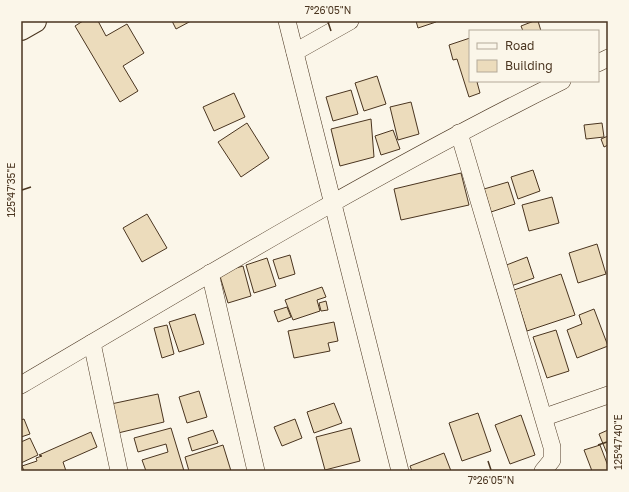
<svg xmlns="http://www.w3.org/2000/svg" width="629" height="492" viewBox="0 0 629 492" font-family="'Golos Text',sans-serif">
  <rect width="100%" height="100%" fill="#fbf6e9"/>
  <!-- building -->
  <g fill="#ecdcbc" stroke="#4a3520">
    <polygon points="83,21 98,21 106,36 127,24 144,53 123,66 138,91 120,102 75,26"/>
    <polygon points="172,21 191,21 176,29"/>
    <polygon points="416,21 436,21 436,22 418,28"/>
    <polygon points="534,21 538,21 541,31 523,31 521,26"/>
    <polygon points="470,38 470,81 482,81 477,82 480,93 469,97 457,59 453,60 449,45"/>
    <polygon points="377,76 386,104 364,111 355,83"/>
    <polygon points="351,90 358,114 333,121 326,97"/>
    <polygon points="234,93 245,117 214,131 203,107"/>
    <polygon points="411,102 419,134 398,140 390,107"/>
    <polygon points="371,119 374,157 340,166 331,129"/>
    <polygon points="247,123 269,158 241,177 218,142"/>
    <polygon points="602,123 604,137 586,139 584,125"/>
    <polygon points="393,130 400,149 381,155 375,136"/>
    <polygon points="608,136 608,145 604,147 601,139"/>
    <polygon points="533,170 540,191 518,199 511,177"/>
    <polygon points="461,173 469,205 401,220 394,189"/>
    <polygon points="508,182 515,204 491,212 484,189"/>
    <polygon points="552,197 559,223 529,231 522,205"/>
    <polygon points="147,214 167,248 142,262 123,228"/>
    <polygon points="597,244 606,274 578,283 569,253"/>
    <polygon points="290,255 295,274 279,279 273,260"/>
    <polygon points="527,257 534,278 511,286 504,266"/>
    <polygon points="267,258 276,286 254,293 246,265"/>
    <polygon points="243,266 251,296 228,303 219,273"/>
    <polygon points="561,274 575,315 527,331 514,290"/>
    <polygon points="322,287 326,297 317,300 320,311 293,320 285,300"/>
    <polygon points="326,301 328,310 321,311 319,303"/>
    <polygon points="287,307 291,317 278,322 274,311"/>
    <polygon points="594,309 608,346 577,358 567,330 582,324 579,315"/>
    <polygon points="195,314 204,344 179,352 169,322"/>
    <polygon points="334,322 338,341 328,343 330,351 294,358 288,331"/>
    <polygon points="167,325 174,354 162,358 154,328"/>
    <polygon points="556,330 569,371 547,378 533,337"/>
    <polygon points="199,391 207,417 187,423 179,397"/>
    <polygon points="158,394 164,422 118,433 111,404"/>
    <polygon points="334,403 342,423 314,433 307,412"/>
    <polygon points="478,413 491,451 462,461 449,423"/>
    <polygon points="521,415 535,455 510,464 495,425"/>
    <polygon points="24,419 30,434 21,437 21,420"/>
    <polygon points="295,419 302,438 282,446 274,427"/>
    <polygon points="171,428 184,471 146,471 142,460 168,452 166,444 138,452 134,438"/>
    <polygon points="351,428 360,461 325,470 316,437"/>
    <polygon points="213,430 218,443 192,451 188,438"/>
    <polygon points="608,430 608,456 599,434"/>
    <polygon points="91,432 97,447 63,462 66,471 24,471 22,466 37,461 36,458 42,456 39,455"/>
    <polygon points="30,438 38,455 21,463 21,442"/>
    <polygon points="223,445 231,471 189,471 185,457"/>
    <polygon points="600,445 608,466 608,471 592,471 584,450"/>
    <polygon points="444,453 451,471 412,471 410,466"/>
  </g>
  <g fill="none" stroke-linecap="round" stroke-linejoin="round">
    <!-- street casing -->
    <g stroke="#4a3520" stroke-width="18">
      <g id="street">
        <polyline points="287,21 400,471"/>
        <polyline points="295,52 350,21"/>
        <polyline points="598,63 608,58"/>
        <polyline points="459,133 552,447 552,460 543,471"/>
        <polyline points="210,273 256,471"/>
        <polyline points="92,343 119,471"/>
        <path d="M21,385C199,280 376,173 562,81"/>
        <polyline points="545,417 608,395"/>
      </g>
    </g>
    <!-- secondary casing -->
    <g stroke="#4a3520" stroke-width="24">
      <polyline id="secondary" points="21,29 35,21"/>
    </g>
    <!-- street -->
    <use href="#street" stroke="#fbf6e9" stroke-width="17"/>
    <!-- secondary -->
    <use href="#secondary" stroke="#fbf6e9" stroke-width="22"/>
  </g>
  <!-- ticks -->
  <path fill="none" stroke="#4a3520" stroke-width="1.5" d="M328,22L331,31M22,190L31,187M598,445L607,442M488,461L491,470"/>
  <!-- border -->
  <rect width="629" height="492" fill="none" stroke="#fbf6e9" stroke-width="44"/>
  <!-- legend -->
  <rect x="469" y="30" width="130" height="52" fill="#fbf6e9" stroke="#b4a999"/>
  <rect x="477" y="43" width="20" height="6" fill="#fbf6e9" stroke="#b4a999"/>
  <text x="505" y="50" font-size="12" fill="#4a3520">Road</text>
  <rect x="477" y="60" width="20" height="12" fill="#ecdcbc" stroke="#b4a999"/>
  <text x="505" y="70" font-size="12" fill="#4a3520">Building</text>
  <rect x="22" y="22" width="585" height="448" fill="none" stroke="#4a3520" stroke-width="1.5"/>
  <g font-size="10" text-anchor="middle" fill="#4a3520">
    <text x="328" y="14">7°26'05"N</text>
    <text transform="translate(11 190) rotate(-90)" y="4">125°47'35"E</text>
    <text transform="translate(618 442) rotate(-90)" y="4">125°47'40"E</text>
    <text x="491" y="484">7°26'05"N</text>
  </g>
</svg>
